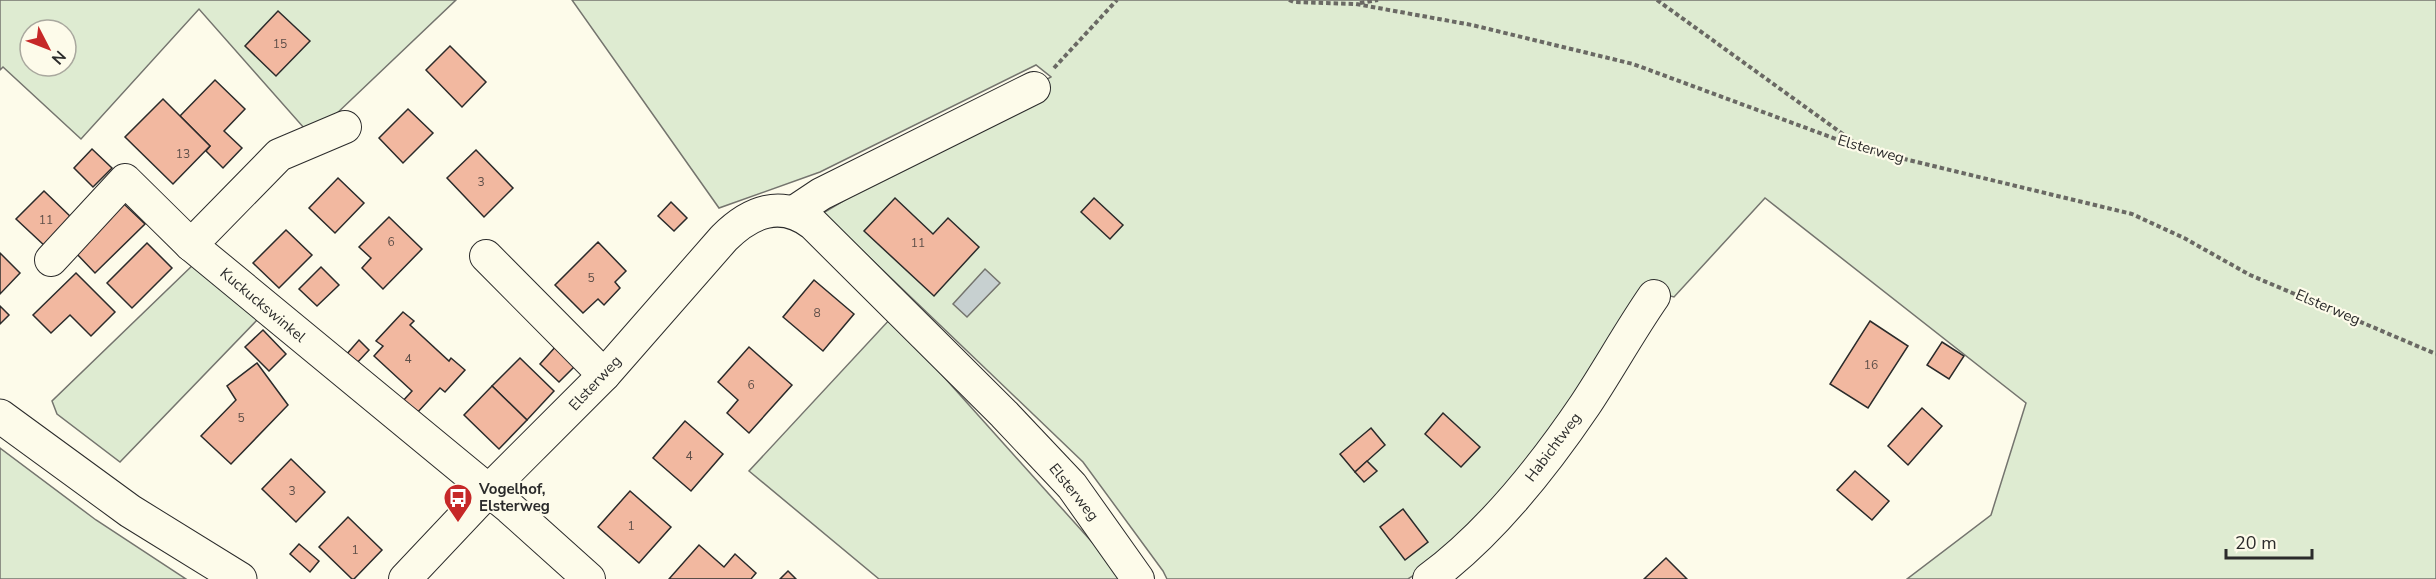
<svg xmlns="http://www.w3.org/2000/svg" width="2436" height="579" viewBox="0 0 2436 579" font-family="'Nunito Sans',sans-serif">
  <rect width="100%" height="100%" fill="#fdfbea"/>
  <!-- green -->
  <g fill="#deebd1" stroke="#74746e" stroke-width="1.5" fill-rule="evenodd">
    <path d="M0,0H456L312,137L199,9L81,139L3,67L0,70ZM30,30H66V66H30Z"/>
    <polygon points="572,0 2436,0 2436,579 1907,579 1991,515 2026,403 1765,198 1674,297 1651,291 1546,450 1450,552 1408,579 1167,579 1163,571 1083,462 823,213 1051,77 1036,65 820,172 719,208"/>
    <polygon points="196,262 258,319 120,462 57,414 52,401"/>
    <polygon points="891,318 1109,561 1120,579 879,579 749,471"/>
    <polygon points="0,448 96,520 186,579 0,579"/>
  </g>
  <!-- water -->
  <polygon fill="#c7d0d0" stroke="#74746e" stroke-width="1.5" points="985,269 1000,283 967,317 953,304"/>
  <!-- building -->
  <g fill="#f2b8a0" stroke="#2b2b2b" stroke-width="1.5">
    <polygon points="278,11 310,41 276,76 245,46"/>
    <polygon points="450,46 486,82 462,107 426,70"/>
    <polygon points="215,80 245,109 224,131 242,148 223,168 206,151 210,146 180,116"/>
    <polygon points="163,99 210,146 173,184 125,137"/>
    <polygon points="408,109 433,133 403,163 379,138"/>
    <polygon points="92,149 112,168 93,187 74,168"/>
    <polygon points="476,150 513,188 484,217 447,178"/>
    <polygon points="338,178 364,203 335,233 309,208"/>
    <polygon points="44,191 73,219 46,247 16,219"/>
    <polygon points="895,198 933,234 948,218 979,247 934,296 864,231"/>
    <polygon points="1094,198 1123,225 1110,239 1081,212"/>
    <polygon points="671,202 687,218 674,231 658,216"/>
    <polygon points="124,204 145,224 95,273 75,252"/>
    <polygon points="389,217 422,249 383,289 362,268 371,258 359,247"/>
    <polygon points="286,230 312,255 279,288 253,263"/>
    <polygon points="598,242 626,271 615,282 620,288 604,305 598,299 583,313 555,285"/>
    <polygon points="147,243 172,268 132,308 107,283"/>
    <polygon points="0,253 20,273 0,294"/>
    <polygon points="321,267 339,285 317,306 299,289"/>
    <polygon points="76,273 115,312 91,336 70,315 51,333 33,315"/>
    <polygon points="814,280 854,314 823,351 783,317"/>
    <polygon points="0,306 9,315 0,324"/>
    <polygon points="403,312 414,321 410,325 449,361 451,358 465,370 445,392 440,388 416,414 402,402 412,391 374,356 383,346 376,341"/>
    <polygon points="1870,321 1908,346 1868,408 1830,384"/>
    <polygon points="263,330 286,354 269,371 245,347"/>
    <polygon points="359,340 369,350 356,364 346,355"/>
    <polygon points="1942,342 1964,356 1949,379 1927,365"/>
    <polygon points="557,345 577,364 559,382 540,364"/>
    <polygon points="749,347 792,385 749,433 727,413 738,400 718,382"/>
    <polygon points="520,358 554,391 527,420 492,386"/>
    <polygon points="257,363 288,405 231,464 201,436 236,400 227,386"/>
    <polygon points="492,386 527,420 499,449 464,415"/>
    <polygon points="1922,408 1942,426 1908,465 1888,446"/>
    <polygon points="1443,413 1480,447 1461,467 1425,434"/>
    <polygon points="685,421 723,454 691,491 653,458"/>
    <polygon points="1371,428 1385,445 1355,472 1340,454"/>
    <polygon points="291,459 325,492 296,522 262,489"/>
    <polygon points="1367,461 1377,471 1364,482 1355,472"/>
    <polygon points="1855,471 1889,501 1872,520 1837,490"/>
    <polygon points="630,491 671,527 639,563 598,527"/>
    <polygon points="1403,509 1428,542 1405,560 1380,527"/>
    <polygon points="348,517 382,550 354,579 352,579 319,547"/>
    <polygon points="299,544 319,561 310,572 290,554"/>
    <polygon points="699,545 724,567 735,554 756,573 751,579 669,579"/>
    <polygon points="1666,558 1687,579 1644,579"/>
    <polygon points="788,571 796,579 780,579"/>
  </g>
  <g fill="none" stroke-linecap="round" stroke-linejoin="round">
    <!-- minor casing -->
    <g stroke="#2b2b2b" stroke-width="34">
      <g id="minor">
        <polyline points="345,127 279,155 191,245 510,508 589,579"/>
        <polyline points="794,212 821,194 1034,88"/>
        <polyline points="486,256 604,375"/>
        <polyline points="51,260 125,180 191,245"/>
        <path d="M405,579L488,491L604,375L724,238C750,212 781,199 813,224L1004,414L1072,486L1138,579"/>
        <path d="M1429,579C1490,534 1543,467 1585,405C1609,369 1629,332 1654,296"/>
      </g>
    </g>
    <!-- major casing -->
    <g stroke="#2b2b2b" stroke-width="35">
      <polyline id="major" points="0,416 130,511 240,579"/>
    </g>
    <!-- path -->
    <g stroke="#6a6964" stroke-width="4" stroke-dasharray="4.5 3" stroke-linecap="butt">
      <polyline points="1289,0 1294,2 1356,4 1472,25 1633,64 1863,149 2132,214 2184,238 2250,275 2436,354"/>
      <polyline points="1657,0 1858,145"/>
      <polyline points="1360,3 1378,0"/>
      <polyline points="1054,68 1117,0"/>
    </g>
    <!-- minor -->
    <use href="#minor" stroke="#fdfbea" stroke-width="32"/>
    <!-- major -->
    <use href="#major" stroke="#fdfbea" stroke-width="33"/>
  </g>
  <!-- icons -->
  <defs>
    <g id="bus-pin" transform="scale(1.5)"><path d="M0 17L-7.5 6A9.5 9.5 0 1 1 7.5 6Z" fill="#c62828" stroke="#fdfbea"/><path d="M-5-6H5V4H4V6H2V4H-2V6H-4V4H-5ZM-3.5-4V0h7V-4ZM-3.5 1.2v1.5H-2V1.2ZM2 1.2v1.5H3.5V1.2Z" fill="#fff"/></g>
  </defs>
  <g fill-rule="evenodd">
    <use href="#bus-pin" x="458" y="498"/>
  </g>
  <g text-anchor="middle" stroke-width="4.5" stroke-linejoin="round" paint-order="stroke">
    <!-- number labels -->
    <g font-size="12" fill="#5d4e48">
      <text x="280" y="48">15</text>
      <text x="183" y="158">13</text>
      <text x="481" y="186">3</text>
      <text x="46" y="224">11</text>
      <text x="391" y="246">6</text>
      <text x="918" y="247">11</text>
      <text x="591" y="282">5</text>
      <text x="817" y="317">8</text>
      <text x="408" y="363">4</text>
      <text x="1871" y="369">16</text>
      <text x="751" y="389">6</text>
      <text x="241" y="422">5</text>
      <text x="689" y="460">4</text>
      <text x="292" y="495">3</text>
      <text x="631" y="530">1</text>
      <text x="355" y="554">1</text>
    </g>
    <!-- street labels -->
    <g font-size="15" fill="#2b2b2b" stroke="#fdfbea">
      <text transform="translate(1871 149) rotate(16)" y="5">Elsterweg</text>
      <text transform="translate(263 305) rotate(40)" y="5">Kuckuckswinkel</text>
      <text transform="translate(2328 307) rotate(23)" y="5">Elsterweg</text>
      <text transform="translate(595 383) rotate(-47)" y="5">Elsterweg</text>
      <text transform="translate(1553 447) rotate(-53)" y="5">Habichtweg</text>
      <text transform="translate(1074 492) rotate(51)" y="5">Elsterweg</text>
    </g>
    <!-- poi labels -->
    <g font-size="15" font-weight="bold" fill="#2b2b2b" stroke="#fdfbea" text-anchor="start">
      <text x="479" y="494">Vogelhof,<tspan x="479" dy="17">Elsterweg</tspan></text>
    </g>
  </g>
  <!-- north arrow -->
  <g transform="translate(48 48) rotate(132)"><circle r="28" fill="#fdfbea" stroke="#a9a89e" stroke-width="1.5"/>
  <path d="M0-4.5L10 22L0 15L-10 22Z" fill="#c62828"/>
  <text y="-9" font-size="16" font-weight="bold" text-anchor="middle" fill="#2b2b2b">N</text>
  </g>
  <!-- scale -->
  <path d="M2226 549v9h86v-9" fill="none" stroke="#2b2b2b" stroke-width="3"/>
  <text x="2235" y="549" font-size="18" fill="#2b2b2b" stroke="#fdfbea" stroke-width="4.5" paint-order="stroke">20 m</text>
</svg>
